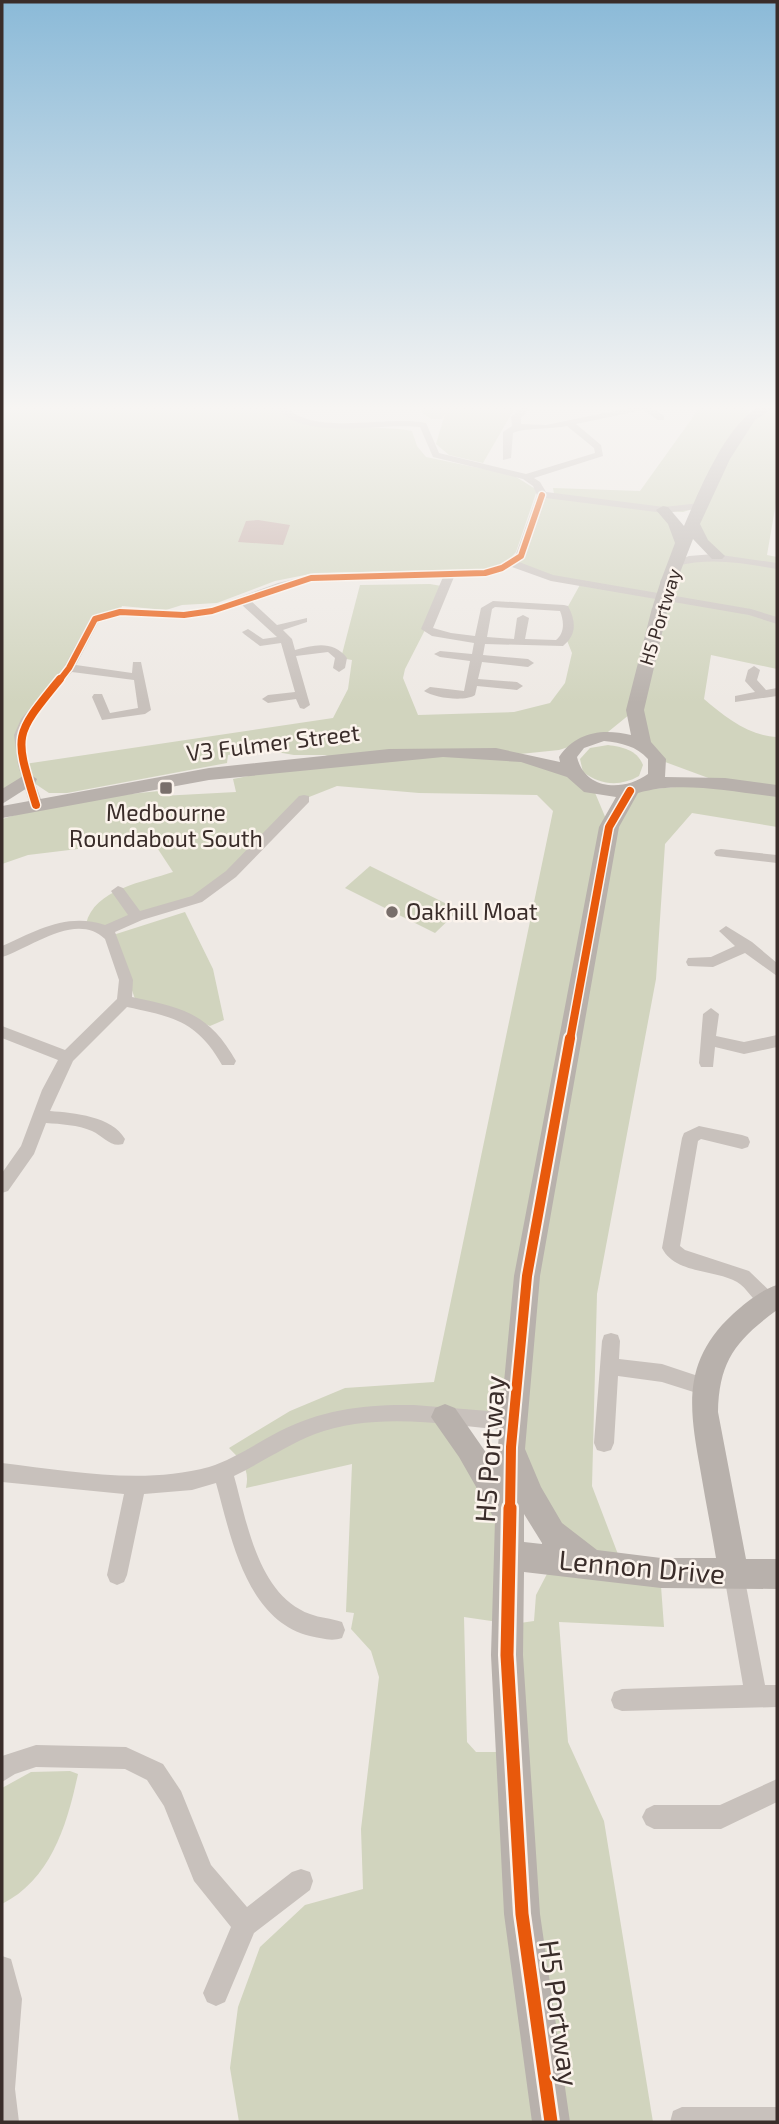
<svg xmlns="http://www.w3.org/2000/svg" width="779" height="2124" viewBox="0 0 779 2124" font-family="'Exo 2',sans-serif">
  <rect width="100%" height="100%" fill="#eee9e4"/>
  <!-- green -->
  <g fill="#d1d4be" fill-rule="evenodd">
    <path d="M2,406H286C304,433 381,424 412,431L417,446L426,457L513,475L537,490L516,552L506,563L489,569L315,573L275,581L217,603L182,605L166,610L122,606L120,611L95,619L69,668L25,722L24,762L18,765L333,718L348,689L352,660L341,658L360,585L430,584L447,587L405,669L403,678L418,715L514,712L550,703L565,683L572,653L566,638V610L581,583L551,578L512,563L542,500L554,494L553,488L640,491L698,410L695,406H748L750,416L769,406H777V497L767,555L777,557V669L711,655L704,699C725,717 749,736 777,737V827L692,813L665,844L656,979L597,1294L592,1486L624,1570L661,1586L664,1627L559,1622L568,1742L604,1821L653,2122H239L230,2068L238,2007L260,1947L305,1905L363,1889L361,1829L379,1677L371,1651L351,1629L354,1613L346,1612L352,1464L246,1488C250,1469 242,1461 229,1448L290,1411L345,1388L434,1382L553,811L537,795L419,793L337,786L304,799L197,899L105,931L86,924C94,889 144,882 173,872L152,840L28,855L2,864V819C51,803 107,796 159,791L161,796L236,792L233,779L336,759L325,755H294L265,750L228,755L227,763L67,793H49L28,779L2,798ZM699,507L698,539L716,556L676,562L683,543L664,511L683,512ZM635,710L657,759L722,783L630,791L609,826L593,788L520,754L559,750L603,736ZM446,1417L513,1422L552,1533L548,1572L536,1595L534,1621L513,1624L507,1555L486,1476ZM464,1617L512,1624V1752H476L467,1742Z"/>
    <polygon points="425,406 516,406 483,463 449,455 436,444 445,414 442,419 431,419 421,412"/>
    <path d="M608,745C623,747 637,750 643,765L639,776C620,787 600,785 583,772L580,759L590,748Z"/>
    <polygon points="370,866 459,910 435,933 345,888"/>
    <polygon points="185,912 213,969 224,1020 210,1026 173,1010 135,999 113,935"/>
    <path d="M70,1771L78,1774C67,1825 51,1879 2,1904V1788L31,1772Z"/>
  </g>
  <!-- building -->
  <polygon fill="#c3aba5" points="258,520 290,525 283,545 238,542 246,521"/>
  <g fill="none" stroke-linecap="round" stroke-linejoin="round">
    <!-- street -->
    <g fill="#c8c1bc" fill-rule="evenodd">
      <path d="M276,406H285C313,437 387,415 426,423L439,453L526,474L595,453L594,448L567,426C553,429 521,428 513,433L511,458L503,460V432L512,426L511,417L523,406H533L521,418V424L546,425L638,406H649L664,416V420H658L643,410L576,424L601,445L603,456L534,478L540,482L546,492L664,507L700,503L704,504V508L664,513L546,498L526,556L519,562L553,575L751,609L777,617V624L749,615L551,581L512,567L485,576L454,577L433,628L451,633L475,636L481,608L493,601L564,605L568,606C576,621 577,635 563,646L485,644L483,655L528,659L534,663L528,667L482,662L478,679L517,682L523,686L517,690L477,686L475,695C465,702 434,698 424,691L430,687L464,691L470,661L440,657L434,654L440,651L472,654L474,643L432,636L421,629L443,577L311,581L251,601L277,625L307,618V622L283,630L292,639L295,650C314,645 333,640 347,658L345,668L339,672L333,668L335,658L328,652L296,656L310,705L304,709L300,708L296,699L268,703L262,699L268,695L295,692L281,643L260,646L244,634L242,632L248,629L263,639L277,637L242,605C223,612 203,618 182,618C154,618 127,610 99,621L76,665L132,673L133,662H141L151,710L145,714L102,720L92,697L94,694H102L110,713L138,708L134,680L72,672C60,686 29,717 26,735C23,757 36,784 43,805L41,808H31L18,765L14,735L21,719L64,667L91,617L120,608L184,612L210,608L278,583L311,575L484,570L498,566L516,554L537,495L533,486L523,479L433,457L420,427C380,422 301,443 276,406ZM495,607L560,611C564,621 565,633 556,640L525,639L529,618L523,615L517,618L514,639L487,637L492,609Z"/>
      <path d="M714,554L777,563V569C742,563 711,557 676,566L671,563L689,556Z"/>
      <polygon points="754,666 760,670 757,680 766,690 777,688 777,696 735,702 735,696 755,692 745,681 748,670"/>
      <path d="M304,795L309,796V802L236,877L202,902L142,920L115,932L133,980L132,997C183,1008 209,1013 236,1061L234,1065H222C197,1021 174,1017 127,1007L73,1061L50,1111C74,1113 112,1116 125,1139L123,1144C111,1148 103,1136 92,1131C78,1125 61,1124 46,1123L34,1154L8,1191L2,1193V1173L21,1146L42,1090L58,1060L2,1038V1026L65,1050L117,999L119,980L105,939C76,911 31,948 2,957V946C36,931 67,912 105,925L128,915L111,891L118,886L123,888L140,911L192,896L226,871L299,796Z"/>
      <polygon points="721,849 777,855 777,863 716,856 714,853 716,850"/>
      <polygon points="726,926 752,942 777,963 777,976 745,953 713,967 688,966 686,962 688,958 711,957 735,946 719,931"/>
      <polygon points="711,1008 719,1014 716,1036 744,1042 777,1035 777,1047 744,1054 715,1047 713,1067 701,1067 699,1063 703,1014"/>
      <path d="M699,1126L742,1135L748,1137L750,1142L748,1147L742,1149L701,1139L698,1141L680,1246L685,1250L749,1271L775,1296V1308C758,1314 750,1289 737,1282C714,1269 675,1274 662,1248L682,1138L684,1133Z"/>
      <polygon points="611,1333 618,1335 620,1341 619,1359 662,1364 710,1380 713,1386 710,1392 703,1395 662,1382 618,1376 614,1443 611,1450 604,1452 597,1450 594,1443 602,1341 604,1335"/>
      <path d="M414,1405L513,1413L520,1416L523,1422L520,1428L513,1431C449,1425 377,1411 315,1434C287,1445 261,1463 234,1476C247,1522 258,1595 310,1614C320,1618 331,1618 342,1622L345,1630L342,1638C331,1642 321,1638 310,1636C246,1620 231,1537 216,1483L192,1490L144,1494L127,1575L124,1582L117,1585L110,1582L107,1575L124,1494L2,1482V1463C69,1471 143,1485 209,1467C234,1459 257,1443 280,1431C323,1409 367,1404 414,1405Z"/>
      <polygon points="734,1565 741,1568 744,1575 765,1685 777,1685 777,1707 622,1711 614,1708 611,1700 614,1692 622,1689 743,1685 724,1575 727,1568"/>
      <polygon points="36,1745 126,1747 163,1764 181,1791 211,1865 247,1907 292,1872 301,1869 310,1872 313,1881 310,1890 254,1933 225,2002 216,2006 207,2002 203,1993 231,1927 194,1881 164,1806 147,1780 125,1769 36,1767 15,1774 2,1782 2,1756"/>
      <polygon points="777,1779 777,1802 721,1829 654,1829 646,1825 642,1817 646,1809 654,1805 720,1805"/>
      <polygon points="2,1956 11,1959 22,1999 15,2089 19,2122 2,2122"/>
      <polygon points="682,2107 777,2107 777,2122 670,2122 673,2111"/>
    </g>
    <!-- secondary -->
    <g fill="#b8b1ac" fill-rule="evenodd">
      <path d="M760,406H776L755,420L730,459L700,524L708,540L725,556L722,559H712L693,539L676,583L668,588L662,586L660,583L675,543L668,524L656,510L663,506L668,507L684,526C700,489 725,426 760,406Z"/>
      <path d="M660,603L668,608L644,710L651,742L666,759L665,777L725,778L777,785V797C734,792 680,780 638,793L619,827L540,1276L525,1449L541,1487L562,1523L597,1550L661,1558H716C711,1528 705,1498 700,1468C689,1407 682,1361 733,1314C745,1303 761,1290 777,1285V1310C736,1340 719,1361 718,1412L746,1559H777V1589L661,1588L524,1572L523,1655L540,1914L570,2122H532L504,1914L491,1655L495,1520L459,1457L431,1417L435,1408L445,1404L455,1408L496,1467L514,1276L599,827L616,797L584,792L567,777L521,762L443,757L209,780L2,818V806L209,768L389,749L496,748L560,762L559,757C576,732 602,728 631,735L626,710L652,608ZM604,741C622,743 636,746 648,759V774C623,792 585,790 577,757L584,748ZM524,1514L542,1543V1544L524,1542Z"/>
      <polygon points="28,773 37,779 35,783 2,804 2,789"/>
    </g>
    <!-- secondary-bridge -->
    <polyline stroke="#b8b1ac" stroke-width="15" points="660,608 668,583"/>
    <!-- cycleway-far3 casing -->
    <g stroke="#fbf3ec" stroke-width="9">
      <polyline id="cycleway-far3" points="59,681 69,668 95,619 120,612 184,615 212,611 311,578 485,573 502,568 521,556 542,495"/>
    </g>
    <!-- cycleway-far2 casing -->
    <g stroke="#fbf3ec" stroke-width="11">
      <g id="cycleway-far2">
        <path d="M36,805C14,733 13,737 60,679"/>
        <polyline points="570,1040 609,827 630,791"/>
      </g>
    </g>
    <!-- cycleway-far1 casing -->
    <g stroke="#fbf3ec" stroke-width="14">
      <polyline id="cycleway-far1" points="510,1510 511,1447 527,1276 570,1038"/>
    </g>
    <!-- cycleway casing -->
    <g stroke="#fbf3ec" stroke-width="18">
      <polyline id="cycleway" points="510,1508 507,1655 522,1914 551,2122"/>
    </g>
    <!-- cycleway-far3 -->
    <use href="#cycleway-far3" stroke="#e8590c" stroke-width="6"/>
    <!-- cycleway-far2 -->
    <use href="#cycleway-far2" stroke="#e8590c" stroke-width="8"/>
    <!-- cycleway-far1 -->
    <use href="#cycleway-far1" stroke="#e8590c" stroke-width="10"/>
    <!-- cycleway -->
    <use href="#cycleway" stroke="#e8590c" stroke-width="13"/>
  </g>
  <!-- sky -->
  <linearGradient id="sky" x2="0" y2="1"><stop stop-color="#8bbad8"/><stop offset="0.58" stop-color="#f7f5f3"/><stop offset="1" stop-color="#f7f5f3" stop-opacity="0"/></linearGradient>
  <rect width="779" height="703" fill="url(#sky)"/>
  <!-- markers -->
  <g fill="#796f6b" stroke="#fbf3ec" stroke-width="2.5">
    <rect x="159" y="781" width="14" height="14" rx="3.5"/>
    <circle cx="392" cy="912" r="7"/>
  </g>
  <g text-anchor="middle" stroke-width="5" stroke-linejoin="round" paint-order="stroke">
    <!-- far-street labels -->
    <g font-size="19" fill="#3a2d2a" stroke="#fbf3ec">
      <text transform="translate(660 617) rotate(-73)" y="7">H5 Portway</text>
    </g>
    <!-- street labels -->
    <g font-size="23" fill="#3a2d2a" stroke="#fbf3ec">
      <text transform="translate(273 743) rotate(-7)" y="8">V3 Fulmer Street</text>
    </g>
    <!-- poi labels -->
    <g font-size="23" fill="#3a2d2a" stroke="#fbf3ec">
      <text x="166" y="821">Medbourne<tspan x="166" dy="26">Roundabout South</tspan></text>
      <text x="406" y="920" text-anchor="start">Oakhill Moat</text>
    </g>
    <!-- near-street labels -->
    <g font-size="28" fill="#3a2d2a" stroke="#fbf3ec">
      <text transform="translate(490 1449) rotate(-86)" y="10">H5 Portway</text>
      <text transform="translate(642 1567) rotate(5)" y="10">Lennon Drive</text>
      <text transform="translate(559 2013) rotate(82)" y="10">H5 Portway</text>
    </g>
  </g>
  <!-- border -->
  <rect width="779" height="2124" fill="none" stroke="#3a2d2a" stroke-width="7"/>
</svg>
